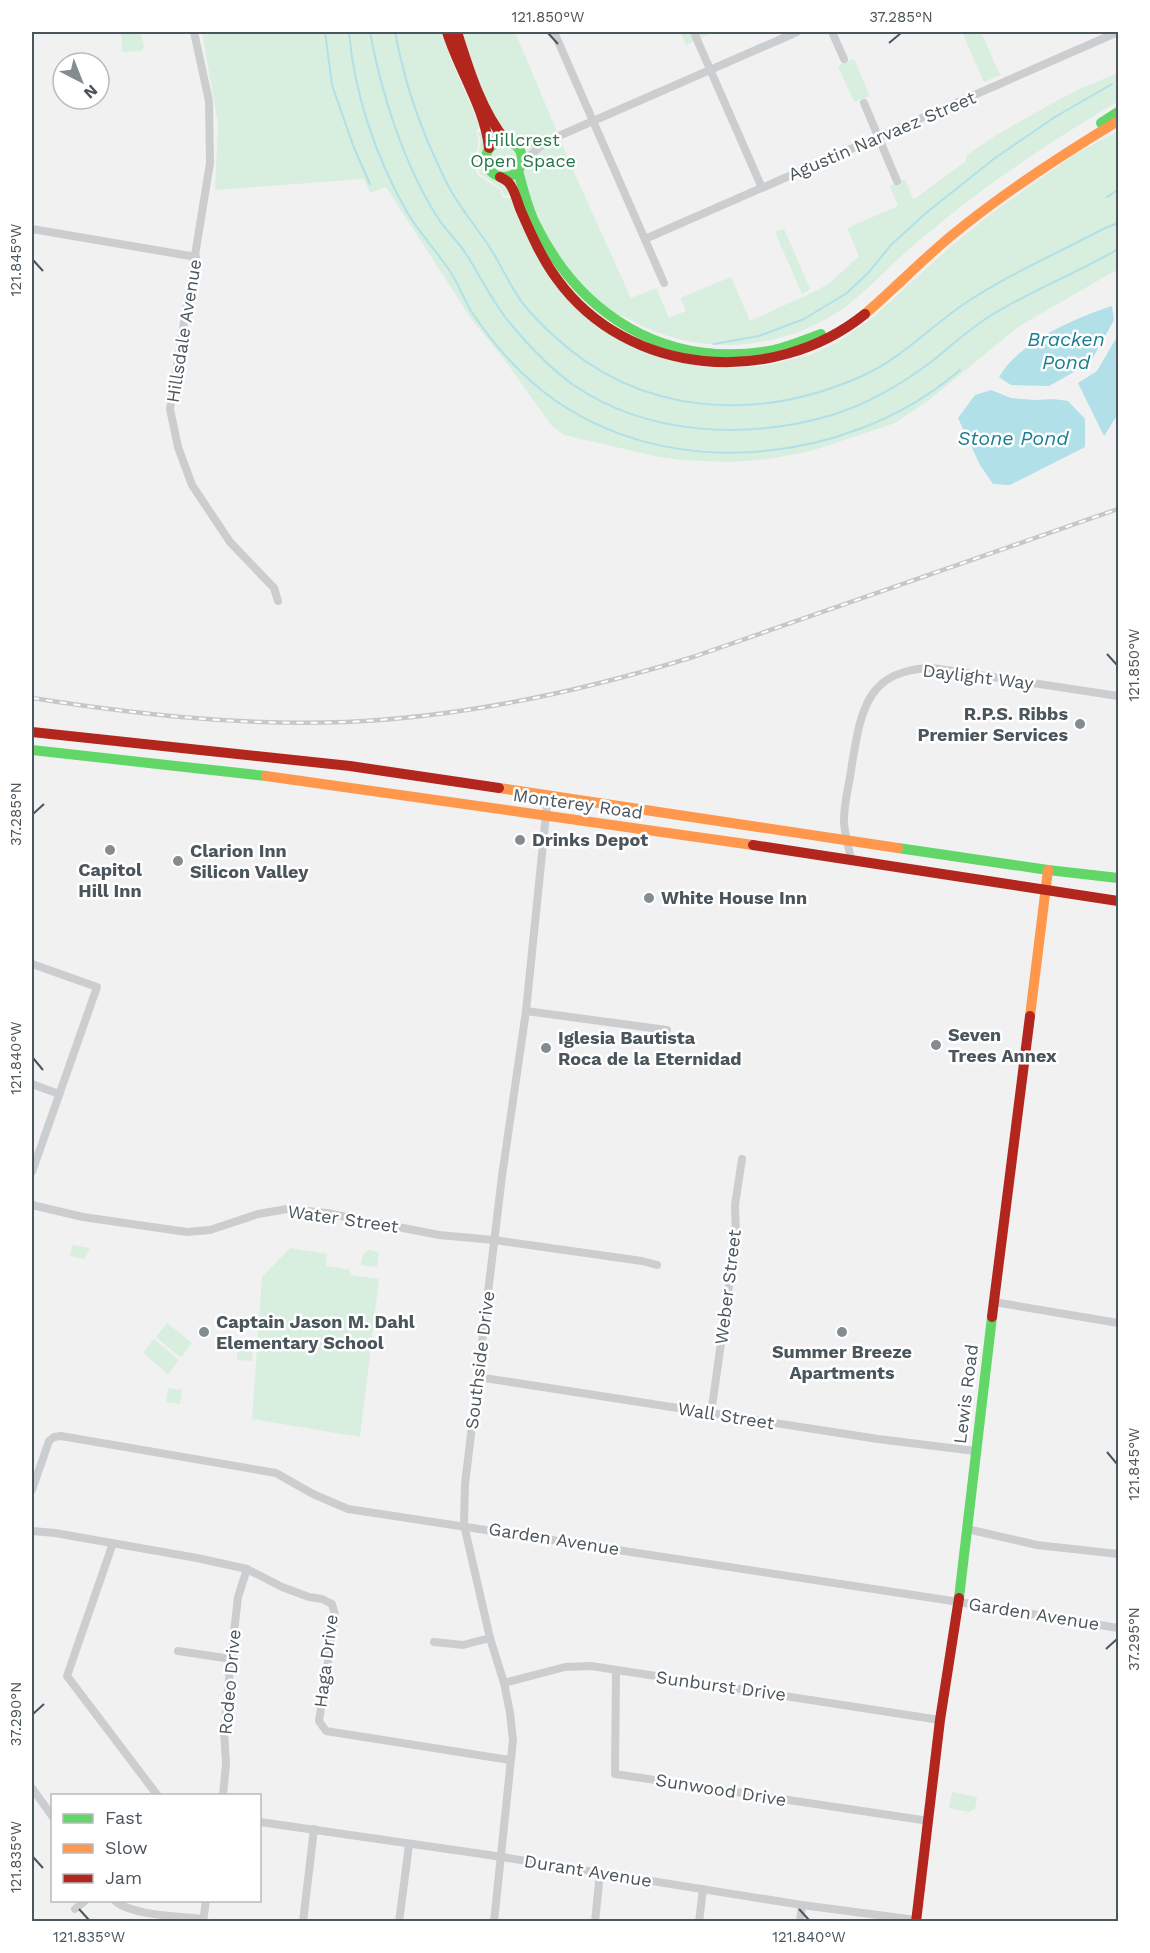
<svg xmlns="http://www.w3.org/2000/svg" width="1150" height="1953" viewBox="0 0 1150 1953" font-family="'Work Sans',sans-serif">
  <rect width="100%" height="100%" fill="#f1f1f1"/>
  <!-- green -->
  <g fill="#d8eedf">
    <polygon points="121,32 140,32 144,46 141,51 122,52"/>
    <path d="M202,32H443L450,57L480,127L476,131C483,148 470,158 478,175L501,190L503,198H511L560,289L652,354L700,367L733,368L769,365L812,354L838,342L871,319L950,247L992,213L1074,155L1118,131V269L1018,327L929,400L895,423L811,451L769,459L729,462L680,460L655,456L564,435L551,425L504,359L472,320L386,187L370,193L364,179L215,190L218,124Z"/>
    <path d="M457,32H515L577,179L631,298L656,288L669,318L686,311L680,298L731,277L750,321L818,290L832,281L859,256L847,228L898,206L890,186L905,179L913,199L916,198L966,161L967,155L998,134L1051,104L1079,89L1118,73V101C1064,134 1010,168 959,208C938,225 916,242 896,261C880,276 864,293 845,307C779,354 692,358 622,315L619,318C609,309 597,301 587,292C557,264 543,225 525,189L504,196L502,189L480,174C472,156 485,148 478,133L482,130Z"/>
    <polygon points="680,32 706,32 708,35 686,45"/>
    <polygon points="962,32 981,32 1000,75 984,82"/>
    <polygon points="854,59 870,96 854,102 838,66"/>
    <polygon points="784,229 810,289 802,294 775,232"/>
    <polygon points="72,1245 90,1248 84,1259 70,1256"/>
    <polygon points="290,1248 327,1254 326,1266 350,1270 350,1275 379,1279 360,1437 252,1419 262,1277"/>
    <polygon points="368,1250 379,1252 377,1267 361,1265 363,1255"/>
    <polygon points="167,1323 192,1343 181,1358 156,1337"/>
    <polygon points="154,1339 179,1360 168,1374 143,1353"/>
    <polygon points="238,1345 253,1346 252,1361 237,1360"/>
    <polygon points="168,1388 182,1390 180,1404 166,1402"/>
    <polygon points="952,1792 977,1797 975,1809 969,1812 949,1808"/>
  </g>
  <!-- water -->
  <g fill="#b1e0e8">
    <path d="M1112,306L1114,320L1090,363L1049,386L1011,385L999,377C1019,342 1075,318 1112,306Z"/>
    <polygon points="1118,335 1118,414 1104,436 1078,383 1097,371"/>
    <polygon points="991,390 1011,398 1036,400 1053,399 1068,401 1085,419 1085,447 1010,485 993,484 980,465 958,418 975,395"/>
  </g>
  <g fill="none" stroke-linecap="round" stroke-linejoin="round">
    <!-- stream -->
    <g stroke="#b1e0e8" stroke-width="2">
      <polyline points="325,32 332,85 354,148 370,184"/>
      <path d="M349,32C354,93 376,158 407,212C418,231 434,248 447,267C458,281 463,299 473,314C490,339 510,363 533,383C651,486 845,469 960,370"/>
      <path d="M370,32C381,93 404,165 438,218C446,231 458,241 466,254C481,277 492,302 510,323C528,345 549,367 572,384C647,436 747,440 832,415C867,404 902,384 931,362C950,347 967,331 987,318C1029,291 1076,274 1118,249"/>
      <path d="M395,32C404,78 415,113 434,156C441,170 447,186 456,199C467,217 481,233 492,251C503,269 511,288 524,305C533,316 544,327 554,336C640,416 757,423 862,376C901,359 930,327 964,304C1009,274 1058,253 1105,228L1118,223"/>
      <polyline points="1107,197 1118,190"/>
      <polyline points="714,344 759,336 804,319 847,293 869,272 891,245 926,213 995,158 1055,117 1112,84"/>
    </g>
    <!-- street -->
    <g stroke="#cbcdcf" stroke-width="8">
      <polyline points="194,32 209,101 210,163 170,409 178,447 192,485 230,542 274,588 278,601"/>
      <polyline points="554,32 664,283"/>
      <polyline points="832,32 844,59"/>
      <polyline points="695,35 762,188"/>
      <polyline points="864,103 897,181"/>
      <polyline points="513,144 544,142"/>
      <polyline points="522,163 545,142 797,32"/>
      <polyline points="32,229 196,257"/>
      <polyline points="645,239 1118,32"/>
      <path d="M851,859C849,848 845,835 844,823C843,806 850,782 852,764C861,710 867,669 933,668L1118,696"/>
      <polyline points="32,964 97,987 32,1172"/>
      <polyline points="526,1011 667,1030"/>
      <polyline points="32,1084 59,1094"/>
      <polyline points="32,1205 83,1217 187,1232 210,1230 258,1214 287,1209 327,1213 439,1235 494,1240 642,1261 657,1265"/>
      <polyline points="994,1302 1118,1323"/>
      <polyline points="478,1377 878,1439 975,1451"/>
      <polyline points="711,1414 736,1236 735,1205 742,1159"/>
      <polyline points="32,1490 49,1441 54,1437 61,1436 276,1473 313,1494 348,1509 959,1602 1118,1628"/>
      <polyline points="967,1529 1037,1545 1118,1554"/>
      <polyline points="32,1531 55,1533 197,1558 247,1569 282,1587 309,1597 322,1599 332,1604 335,1615 319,1721 326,1731 510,1760"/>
      <polyline points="113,1543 67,1676 158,1796"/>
      <polyline points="434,1642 463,1645 490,1638"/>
      <polyline points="178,1651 231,1659"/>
      <polyline points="616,1670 615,1774 929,1821"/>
      <polyline points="504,1683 565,1667 591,1666 940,1720"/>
      <polyline points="32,1788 52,1816"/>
      <polyline points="223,1796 226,1764 224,1731 231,1659 238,1597 247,1569"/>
      <polyline points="260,1822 489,1855 802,1905 916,1920"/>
      <path d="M114,1900C131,1916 180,1916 203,1919"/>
      <polyline points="75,1909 86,1900"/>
      <polyline points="203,1922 206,1900"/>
      <polyline points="303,1922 314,1829"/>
      <polyline points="399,1922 409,1845"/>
      <polyline points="494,1922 513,1740 510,1713 504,1683 490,1638 464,1525 465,1484 502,1176 526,1011 548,795"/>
      <polyline points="595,1922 600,1873"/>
      <polyline points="699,1922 703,1889"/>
      <polyline points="800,1922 802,1905"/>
    </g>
    <!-- fast -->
    <g stroke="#63d668" stroke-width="10">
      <polyline points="1101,123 1118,112"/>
      <circle cx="504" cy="159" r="18"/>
      <path d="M518,171C523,188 527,207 535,223C580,316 665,368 769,351C786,348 804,340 821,334"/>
      <polyline points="32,750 266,776"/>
      <polyline points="898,848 1048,870 1118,878"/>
      <polyline points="959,1598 992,1317"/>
    </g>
    <!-- slow -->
    <g stroke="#ff974d" stroke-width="10">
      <path d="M865,314C894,289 921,261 951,236C1003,193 1060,156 1118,121"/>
      <polyline points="266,776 753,845"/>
      <polyline points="499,788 898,848"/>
      <polyline points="1030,1016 1048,870"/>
    </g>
    <!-- jam -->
    <g stroke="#b3261e" stroke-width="10">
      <path d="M447,32C459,71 485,108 489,148"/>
      <path d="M457,32C469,70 481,110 506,141"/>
      <path d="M500,177C502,178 506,180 508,182C515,189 517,202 521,211C531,234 542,259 557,279C628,377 773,388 865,314"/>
      <polyline points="32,732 350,766 499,788"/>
      <polyline points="753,845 1118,901"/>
      <polyline points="992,1317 1030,1016"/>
      <polyline points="916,1922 940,1720 959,1598"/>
    </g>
    <!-- rail casing -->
    <g stroke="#c6c7c9" stroke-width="4.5">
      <path id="rail" d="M32,698C135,714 239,726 345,722C464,717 579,692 693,657L1118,509"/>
    </g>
    <!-- rail -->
    <use href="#rail" stroke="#fff" stroke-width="2" stroke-dasharray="7" stroke-linecap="butt"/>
  </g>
  <!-- ticks -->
  <path fill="none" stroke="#4a555c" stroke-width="2" d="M548,33L558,44M889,43L901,33M33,260L43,271M1107,654L1117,665M33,814L44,804M33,1058L43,1070M1107,1452L1117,1464M1106,1649L1117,1639M33,1714L44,1704M33,1857L43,1868M79,1909L89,1920M799,1909L809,1920"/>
  <!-- markers -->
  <g fill="#848c90" stroke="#fff" stroke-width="2">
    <circle cx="1080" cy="724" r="6"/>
    <circle cx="520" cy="840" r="6"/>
    <circle cx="110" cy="850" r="6"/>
    <circle cx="178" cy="861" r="6"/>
    <circle cx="649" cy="898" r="6"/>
    <circle cx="936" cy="1045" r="6"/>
    <circle cx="546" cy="1048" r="6"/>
    <circle cx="204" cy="1332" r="6"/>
    <circle cx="842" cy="1332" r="6"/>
  </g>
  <g text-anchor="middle" stroke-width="5" stroke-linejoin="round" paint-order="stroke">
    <!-- street labels -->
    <g font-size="18" fill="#4a555c" stroke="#fff">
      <text transform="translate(882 136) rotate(-23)" y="6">Agustin Narvaez Street</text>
      <text transform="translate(184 331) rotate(-81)" y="6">Hillsdale Avenue</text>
      <text transform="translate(978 677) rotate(7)" y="6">Daylight Way</text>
      <text transform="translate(578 804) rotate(8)" y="6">Monterey Road</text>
      <text transform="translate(343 1219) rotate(8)" y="6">Water Street</text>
      <text transform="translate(728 1287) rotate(-83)" y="6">Weber Street</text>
      <text transform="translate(480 1360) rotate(-83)" y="6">Southside Drive</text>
      <text transform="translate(966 1394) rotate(-83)" y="6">Lewis Road</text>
      <text transform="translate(726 1416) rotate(9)" y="6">Wall Street</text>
      <text transform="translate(554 1539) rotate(9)" y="6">Garden Avenue</text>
      <text transform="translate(1034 1614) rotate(9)" y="6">Garden Avenue</text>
      <text transform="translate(326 1661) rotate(-83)" y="6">Haga Drive</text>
      <text transform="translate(230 1682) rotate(-85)" y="6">Rodeo Drive</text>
      <text transform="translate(721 1686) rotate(8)" y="6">Sunburst Drive</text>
      <text transform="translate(721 1790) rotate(9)" y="6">Sunwood Drive</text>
      <text transform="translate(588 1871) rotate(9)" y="6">Durant Avenue</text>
    </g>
    <!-- park labels -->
    <g font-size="18" fill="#217745" stroke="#fff">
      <text x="523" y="146">Hillcrest<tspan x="523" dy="21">Open Space</tspan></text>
    </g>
    <!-- poi labels -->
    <g font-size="18" font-weight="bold" fill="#4a555c" stroke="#fff" text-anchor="start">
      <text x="1068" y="720" text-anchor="end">R.P.S. Ribbs<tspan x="1068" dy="21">Premier Services</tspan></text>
      <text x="532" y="846">Drinks Depot</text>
      <text x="190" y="857">Clarion Inn<tspan x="190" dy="21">Silicon Valley</tspan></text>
      <text x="110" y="876" text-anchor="middle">Capitol<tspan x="110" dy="21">Hill Inn</tspan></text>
      <text x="661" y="904">White House Inn</text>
      <text x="948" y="1041">Seven<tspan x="948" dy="21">Trees Annex</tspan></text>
      <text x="558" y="1044">Iglesia Bautista<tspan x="558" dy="21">Roca de la Eternidad</tspan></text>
      <text x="216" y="1328">Captain Jason M. Dahl<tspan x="216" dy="21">Elementary School</tspan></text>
      <text x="842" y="1358" text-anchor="middle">Summer Breeze<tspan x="842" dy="21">Apartments</tspan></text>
    </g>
    <!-- water labels -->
    <g font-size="20" font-style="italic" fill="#1a8090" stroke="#fff">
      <text x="1066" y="346">Bracken<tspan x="1066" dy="23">Pond</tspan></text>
      <text x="1013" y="445">Stone Pond</text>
    </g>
  </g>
  <!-- border -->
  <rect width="1150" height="1953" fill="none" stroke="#ffffff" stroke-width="66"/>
  <!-- legend -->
  <rect x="51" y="1794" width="210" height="108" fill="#ffffff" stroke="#b7bbbe" stroke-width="1.5"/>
  <rect x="63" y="1814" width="30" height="9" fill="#63d668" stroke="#b7bbbe" stroke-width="1.5"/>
  <text x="105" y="1824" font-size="18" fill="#4a555c">Fast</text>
  <rect x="63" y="1844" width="30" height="9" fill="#ff974d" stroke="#b7bbbe" stroke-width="1.5"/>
  <text x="105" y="1854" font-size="18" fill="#4a555c">Slow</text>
  <rect x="63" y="1874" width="30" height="9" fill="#b3261e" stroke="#b7bbbe" stroke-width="1.5"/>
  <text x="105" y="1884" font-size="18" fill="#4a555c">Jam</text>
  <!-- north arrow -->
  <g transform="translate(81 81) rotate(138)"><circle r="28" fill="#ffffff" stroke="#b7bbbe" stroke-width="1.5"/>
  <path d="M0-4.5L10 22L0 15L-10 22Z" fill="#848c90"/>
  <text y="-9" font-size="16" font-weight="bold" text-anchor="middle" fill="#4a555c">N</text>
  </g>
  <rect x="33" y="33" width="1084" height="1887" fill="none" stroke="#4a555c" stroke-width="2"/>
  <g font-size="15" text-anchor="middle" fill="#4a555c">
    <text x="548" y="22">121.850°W</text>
    <text x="901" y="22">37.285°N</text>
    <text transform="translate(16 260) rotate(-90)" y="5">121.845°W</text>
    <text transform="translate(1134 665) rotate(-90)" y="5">121.850°W</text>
    <text transform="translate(16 814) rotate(-90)" y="5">37.285°N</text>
    <text transform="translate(16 1058) rotate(-90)" y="5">121.840°W</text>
    <text transform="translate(1134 1464) rotate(-90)" y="5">121.845°W</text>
    <text transform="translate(1134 1639) rotate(-90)" y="5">37.295°N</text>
    <text transform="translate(16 1714) rotate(-90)" y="5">37.290°N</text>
    <text transform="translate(16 1857) rotate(-90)" y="5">121.835°W</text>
    <text x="89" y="1942">121.835°W</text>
    <text x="809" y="1942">121.840°W</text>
  </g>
</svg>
